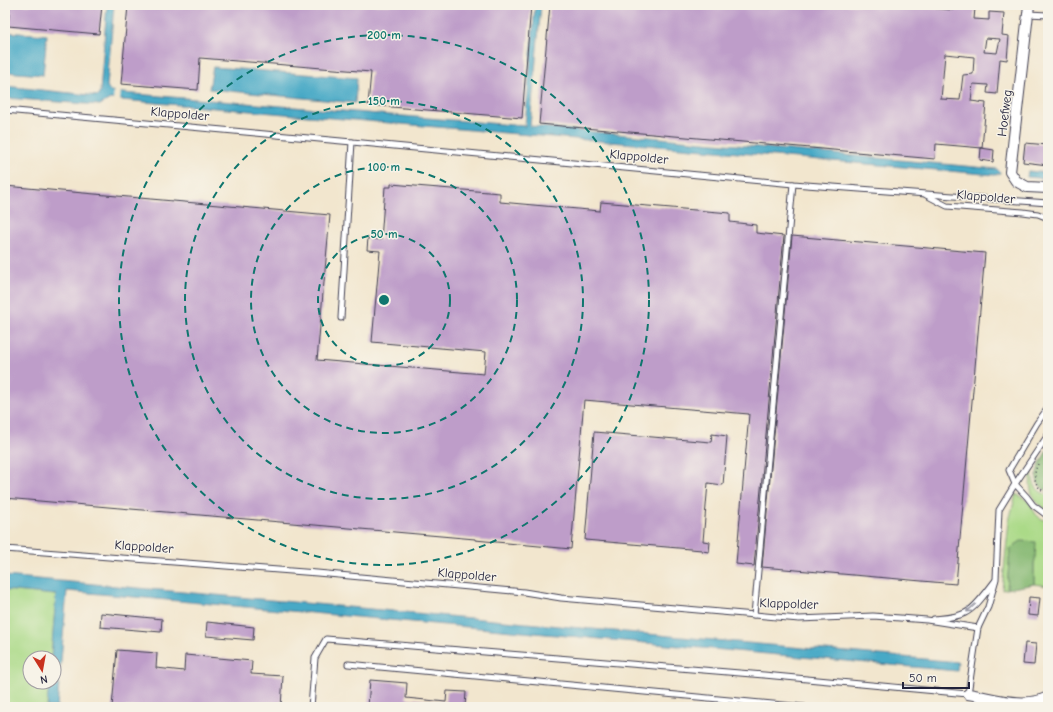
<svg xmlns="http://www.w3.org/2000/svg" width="1053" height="712" viewBox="0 0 1053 712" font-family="'Comic Neue',sans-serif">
  <rect width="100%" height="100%" fill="#f7f3e8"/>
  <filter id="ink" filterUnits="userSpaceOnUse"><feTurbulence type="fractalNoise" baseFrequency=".025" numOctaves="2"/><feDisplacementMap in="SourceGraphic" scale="8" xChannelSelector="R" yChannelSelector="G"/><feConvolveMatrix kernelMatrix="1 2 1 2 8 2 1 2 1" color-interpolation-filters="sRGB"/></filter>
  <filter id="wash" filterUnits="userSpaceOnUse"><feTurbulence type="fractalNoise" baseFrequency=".012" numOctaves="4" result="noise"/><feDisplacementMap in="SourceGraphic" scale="16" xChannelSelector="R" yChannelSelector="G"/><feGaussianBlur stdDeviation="0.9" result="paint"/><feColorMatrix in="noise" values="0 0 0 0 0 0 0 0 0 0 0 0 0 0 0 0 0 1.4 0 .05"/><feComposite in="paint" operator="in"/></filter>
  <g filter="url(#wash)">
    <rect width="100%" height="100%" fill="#f2e6ce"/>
    <!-- green -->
    <g fill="#abda88" stroke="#667e62">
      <path d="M1032,469C1033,472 1032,475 1033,479C1034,487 1040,493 1048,495V510C1030,501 1028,487 1032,469Z"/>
      <path d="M1016,494C1019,496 1022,497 1025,499C1036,507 1031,517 1048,521V586L1034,584V563L1035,560L1010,550L1007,589L1002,590L1009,521Z"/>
      <polygon points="5,590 56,595 51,658 30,658 30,682 49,682 47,707 5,707"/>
    </g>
    <!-- forest -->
    <g fill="#88ba74" stroke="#556e58">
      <path d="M1048,449V491C1027,483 1040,462 1048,449Z"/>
      <polygon points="1021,541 1036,542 1035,560 1034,563 1034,584 1007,589 1010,550 1015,545"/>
    </g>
    <!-- water -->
    <g fill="#47a9c6" stroke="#346680">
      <polygon points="107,5 114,5 107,86 110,91 123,93 525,126 535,5 541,5 530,126 997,169 1000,172 1000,173 995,175 110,99 100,105 5,98 5,86 98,96 100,92"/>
      <polygon points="5,32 47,35 43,75 5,72"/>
      <polygon points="213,67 357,78 355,103 209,89"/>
      <polygon points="1028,171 1048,173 1048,179 1027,177"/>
      <polygon points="5,576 958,662 957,671 67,591 57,707 47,707 49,682 54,682 54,658 51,658 56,595 5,590"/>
    </g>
    <!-- pier -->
    <polygon fill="#f2e6ce" points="114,89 121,90 120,101 113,101"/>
    <g id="blocks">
      <!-- building -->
      <g fill="#be9dc9" fill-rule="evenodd">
        <polygon points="10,5 102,5 99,34 8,26"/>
        <polygon points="128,5 531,5 522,118 368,105 371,72 200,58 198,90 121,84"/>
        <path d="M550,5H894L953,10V6L975,8L974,19L989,20V12L1004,13L1002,35L1009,36L1007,60L1000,59L997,94L987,93L988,85L973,84L971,101L986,103L982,148L936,144L935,159L539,124ZM986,38L1000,39L997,53L984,52ZM945,54L974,57L973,74L963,75L960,100L941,99Z"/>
        <polygon points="1025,143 1048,145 1048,165 1023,162"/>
        <polygon points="981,148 994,150 993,162 980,160"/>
        <polygon points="391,184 500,193 500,202 600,211 601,202 730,213 730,222 756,225 756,233 784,236 754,566 736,564 749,414 584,400 571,549 475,540 475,539 5,498 5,186 330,215 317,360 484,374 486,352 372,342 380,251 367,250 368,238 381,240 385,187 391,187"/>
        <polygon points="792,236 985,253 956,584 762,567"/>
        <polygon points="594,432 711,442 712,434 727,436 723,485 708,483 703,541 710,542 709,552 702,551 702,550 585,540"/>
        <polygon points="1029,597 1040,598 1038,616 1028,615"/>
        <polygon points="101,613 162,619 161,632 100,627"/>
        <polygon points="207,622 254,627 253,640 206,636"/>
        <polygon points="1025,643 1036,644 1034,665 1023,664"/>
        <polygon points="117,650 157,653 156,668 184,671 185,655 252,661 251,674 283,676 281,707 112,707"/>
        <polygon points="370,680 407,683 406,698 446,702 447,691 466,692 465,707 368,707"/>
      </g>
    </g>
  </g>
  <g filter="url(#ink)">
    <use href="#blocks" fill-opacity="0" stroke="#413f51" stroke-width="1"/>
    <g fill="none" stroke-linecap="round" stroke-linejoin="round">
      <!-- service casing -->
      <g stroke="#413f51" stroke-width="7">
        <g id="service">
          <polyline points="1028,14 1048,15"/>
          <polyline points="5,110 352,142 793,184 1048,203"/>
          <polyline points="926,195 947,206 1023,212 1038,214 1048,218"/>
          <polyline points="341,318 352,142"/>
          <polyline points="1048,408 1037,423 1009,470 1015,484 1027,497 1033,505 1045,514 1048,515"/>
          <polyline points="5,549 317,573 524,592 561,598 799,619 873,616 927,620 978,628"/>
          <polyline points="754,615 793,184"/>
          <path d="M934,619C944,618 955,618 965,613C976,608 987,591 995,581"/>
          <polyline points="348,664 804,707"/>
          <polyline points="311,707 315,658 326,639 764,675 968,694 978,628 988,607 996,579 999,510 1015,484 1048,435"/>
        </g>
      </g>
      <!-- minor casing -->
      <g stroke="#413f51" stroke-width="12">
        <g id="minor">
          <polyline points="1029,5 1010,172 1016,181 1027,187 1048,188"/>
          <path d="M968,694C994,698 1024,709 1048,697"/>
        </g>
      </g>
      <!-- path -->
      <path stroke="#413f51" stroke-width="1.5" stroke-dasharray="1 3" stroke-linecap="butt" d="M1038,464C1032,476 1034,488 1048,493"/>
      <!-- service -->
      <use href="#service" stroke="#fff" stroke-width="5"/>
      <!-- minor -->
      <use href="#minor" stroke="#fff" stroke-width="10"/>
    </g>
    <!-- one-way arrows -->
    <defs><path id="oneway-shaft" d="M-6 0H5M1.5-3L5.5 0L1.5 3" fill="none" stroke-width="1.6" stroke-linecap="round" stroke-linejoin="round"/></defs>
    <use stroke="#9c9ca7" href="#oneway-shaft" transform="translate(971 608) rotate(138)"/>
  </g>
  <!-- distance rings -->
  <g fill="none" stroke="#0f766e" stroke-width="2" stroke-dasharray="7 5">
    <circle cx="384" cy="300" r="66"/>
    <circle cx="384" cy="300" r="133"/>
    <circle cx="384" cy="300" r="199"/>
    <circle cx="384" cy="300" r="265"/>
  </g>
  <g text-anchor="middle" stroke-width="3" stroke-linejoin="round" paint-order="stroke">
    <!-- street labels -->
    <g font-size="13" fill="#22223b" stroke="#f7f3e8">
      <text transform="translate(180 113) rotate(5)" y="5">Klappolder</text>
      <text transform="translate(1004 113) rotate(-83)" y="5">Hoefweg</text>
      <text transform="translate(639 156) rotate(6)" y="5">Klappolder</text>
      <text transform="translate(986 196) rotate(5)" y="5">Klappolder</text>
      <text transform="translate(144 546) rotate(4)" y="5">Klappolder</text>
      <text transform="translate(467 574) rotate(5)" y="5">Klappolder</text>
      <text transform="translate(789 603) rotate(2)" y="5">Klappolder</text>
    </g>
  </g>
  <circle cx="384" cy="300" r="6" fill="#0f766e" stroke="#f7f3e8" stroke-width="2"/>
  <g font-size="12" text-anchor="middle" font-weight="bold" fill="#0f766e" stroke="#f7f3e8" stroke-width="3" stroke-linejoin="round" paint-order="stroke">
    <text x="384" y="39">200 m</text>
    <text x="384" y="105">150 m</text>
    <text x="384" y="171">100 m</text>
    <text x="384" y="238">50 m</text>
  </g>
  <!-- margin -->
  <rect width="1053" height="712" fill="none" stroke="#f7f3e8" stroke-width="20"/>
  <!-- north arrow -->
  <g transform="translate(42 670) rotate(169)"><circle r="19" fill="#f7f3e8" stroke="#a29fa3"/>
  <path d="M0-3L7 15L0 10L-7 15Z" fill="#c8321e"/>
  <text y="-6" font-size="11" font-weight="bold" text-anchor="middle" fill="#22223b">N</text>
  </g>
  <!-- scale -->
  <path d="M903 682v6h66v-6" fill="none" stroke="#22223b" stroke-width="2"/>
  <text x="909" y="682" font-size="12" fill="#22223b" stroke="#f7f3e8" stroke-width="3" paint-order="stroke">50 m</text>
</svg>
